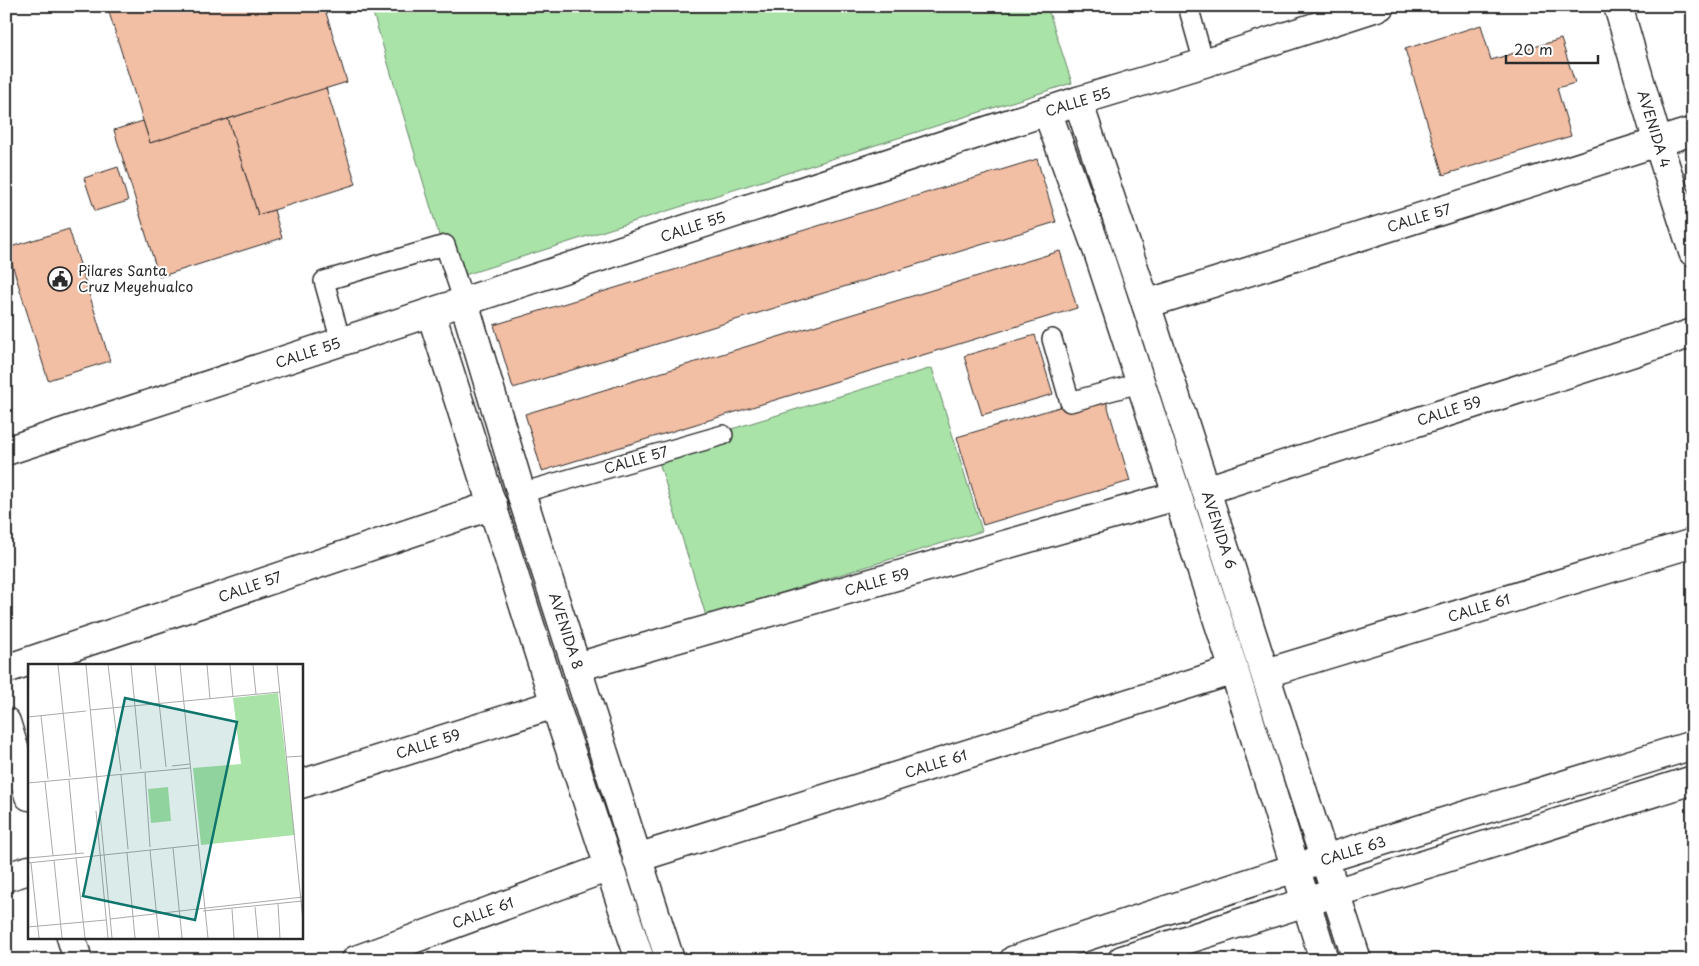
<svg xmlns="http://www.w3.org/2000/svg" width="1699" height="966" viewBox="0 0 1699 966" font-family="'Playpen Sans',sans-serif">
  <rect width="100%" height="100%" fill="#fff"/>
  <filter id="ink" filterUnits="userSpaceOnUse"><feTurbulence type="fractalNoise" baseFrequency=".02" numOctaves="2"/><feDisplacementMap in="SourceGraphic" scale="10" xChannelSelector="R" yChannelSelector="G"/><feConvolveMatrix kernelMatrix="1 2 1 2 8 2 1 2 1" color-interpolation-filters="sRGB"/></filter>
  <g filter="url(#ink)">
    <!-- park -->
    <g fill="#a9e3a8" stroke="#6a876a">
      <polygon points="371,6 1047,6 1072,83 452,279"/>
      <polygon points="932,368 982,531 706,616 656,452"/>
    </g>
    <!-- building -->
    <g fill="#f2bea4" stroke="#2b2b2b">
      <polygon points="107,6 324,6 347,82 150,143"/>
      <polygon points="1481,25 1491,60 1561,39 1575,83 1557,88 1571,136 1443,175 1405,49"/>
      <polygon points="326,88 356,184 258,215 228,119"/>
      <polygon points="228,119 258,215 274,210 282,238 159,277 114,130 143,121 150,143"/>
      <polygon points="1037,159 1056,222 513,388 494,325"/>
      <polygon points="118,167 128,201 95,211 84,178"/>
      <polygon points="69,229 110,361 48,380 7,248"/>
      <polygon points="1060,251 1077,308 542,471 525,414"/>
      <polygon points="1035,335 1053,394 982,415 964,356"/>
      <polygon points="1104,394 1130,481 983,525 957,437"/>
    </g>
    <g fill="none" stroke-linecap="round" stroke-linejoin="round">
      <!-- service casing -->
      <g stroke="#2b2b2b" stroke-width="22">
        <g id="service">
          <polyline points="1188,6 1204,63"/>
          <polyline points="1052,339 1070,402 1139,383"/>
          <polyline points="341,342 324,281 445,245 464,302"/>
          <polyline points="521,493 723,435"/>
        </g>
      </g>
      <!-- minor casing -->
      <g stroke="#2b2b2b" stroke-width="31">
        <g id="minor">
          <polyline points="1618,6 1658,143 1693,252"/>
          <polyline points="1078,101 1146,304 1357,960"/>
          <polyline points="1047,111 1099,255 1234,670 1324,960"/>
          <polyline points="464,302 521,493 670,960"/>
          <polyline points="1146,304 1693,131"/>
          <polyline points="431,313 555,704 640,960"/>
          <polyline points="6,451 1078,101 1204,63 1380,6"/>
          <polyline points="1206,490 1693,333"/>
          <polyline points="577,667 1176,496"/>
          <polyline points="6,669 493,505"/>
          <polyline points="1266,673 1693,543"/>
          <polyline points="6,722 29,796"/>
          <polyline points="301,784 555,704"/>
          <polyline points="637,858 1234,670"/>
          <polyline points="6,877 29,870"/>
          <polyline points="71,937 78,960"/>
          <polyline points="356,960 609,867"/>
          <polyline points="1014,960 1295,868 1693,745"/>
          <polyline points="1122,960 1693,780"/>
        </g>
      </g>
      <!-- service -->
      <use href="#service" stroke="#fff" stroke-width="19"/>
      <!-- minor -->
      <use href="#minor" stroke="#fff" stroke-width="28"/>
    </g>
  </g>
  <!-- icons -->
  <defs>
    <g id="civic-ring" transform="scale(1.25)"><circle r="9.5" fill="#fff" stroke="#2b2b2b" stroke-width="1.5"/><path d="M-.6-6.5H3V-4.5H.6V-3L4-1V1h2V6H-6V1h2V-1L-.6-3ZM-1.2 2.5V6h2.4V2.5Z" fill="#2b2b2b"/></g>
  </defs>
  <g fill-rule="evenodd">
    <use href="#civic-ring" x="60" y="279"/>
  </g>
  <g text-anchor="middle" stroke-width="4" stroke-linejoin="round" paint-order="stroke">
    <!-- street labels -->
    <g font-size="14" fill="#2b2b2b" stroke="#fff">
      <text transform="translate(1078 102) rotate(-17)" y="5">CALLE 55</text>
      <text transform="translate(1654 129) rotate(73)" y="5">AVENIDA 4</text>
      <text transform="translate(1419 218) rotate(-17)" y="5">CALLE 57</text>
      <text transform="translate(693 227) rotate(-18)" y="5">CALLE 55</text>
      <text transform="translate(308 353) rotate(-18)" y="5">CALLE 55</text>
      <text transform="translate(1449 411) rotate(-18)" y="5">CALLE 59</text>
      <text transform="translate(636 460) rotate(-16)" y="5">CALLE 57</text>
      <text transform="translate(1219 530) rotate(72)" y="5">AVENIDA 6</text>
      <text transform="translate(877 582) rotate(-16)" y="5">CALLE 59</text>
      <text transform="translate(250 587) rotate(-19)" y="5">CALLE 57</text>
      <text transform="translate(1479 608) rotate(-17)" y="5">CALLE 61</text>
      <text transform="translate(566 631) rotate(72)" y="5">AVENIDA 8</text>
      <text transform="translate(428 744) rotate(-18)" y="5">CALLE 59</text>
      <text transform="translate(936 764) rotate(-17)" y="5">CALLE 61</text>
      <text transform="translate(1353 851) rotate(-17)" y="5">CALLE 63</text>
      <text transform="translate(483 913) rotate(-20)" y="5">CALLE 61</text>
    </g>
    <!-- poi labels -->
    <g font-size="14" fill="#2b2b2b" stroke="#fff" text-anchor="start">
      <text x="78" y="276">Pilares Santa<tspan x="78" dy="16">Cruz Meyehualco</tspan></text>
    </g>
  </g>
  <!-- overview -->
  <g transform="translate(28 664)">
    <rect width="275" height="275" fill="#fff"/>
    <path d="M250,29L267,171L173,181L165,104L213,100L205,34ZM140,123L143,157L123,159L120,125Z" fill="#a9e3a8"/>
    <path fill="none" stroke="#aaa" stroke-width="1" d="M30,1L42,113M58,1L84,274M80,1L93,107M103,1L113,105M127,1L138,103M152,1L180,274M179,1L182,35M202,1L205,33M225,1L228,30M249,1L275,257M62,46L252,28M0,52L1,1M13,52L20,115M0,53L58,47M259,93L275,92M144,102L162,100M117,109L122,183M93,111L100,185M41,116L48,190M17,118L25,192M0,119L162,104M68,147L80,274M145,184L154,274M122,186L131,274M99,189L107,274M0,194L56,189M48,194L57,274M26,196L34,274M0,199L170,181M3,199L11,274M250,240L252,274M227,243L230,274M204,245L206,274M175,247L275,237M82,255L275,233M0,263L78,256"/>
    <path fill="#0f766e" fill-opacity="0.15" stroke="#0f766e" stroke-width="2.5" d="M97,34L209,58L167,256L55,232Z"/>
    <rect width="275" height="275" fill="none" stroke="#2b2b2b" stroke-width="2.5"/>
  </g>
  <!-- margin -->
  <rect width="1699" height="966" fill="none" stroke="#fff" stroke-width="25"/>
  <rect x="12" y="12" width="1674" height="941" fill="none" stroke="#2b2b2b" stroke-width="2" filter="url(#ink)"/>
  <!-- scale -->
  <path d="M1506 55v8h92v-8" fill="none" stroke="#2b2b2b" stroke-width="2.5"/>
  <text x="1514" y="55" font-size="15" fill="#2b2b2b" stroke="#ffffff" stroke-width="4" paint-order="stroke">20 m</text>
</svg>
